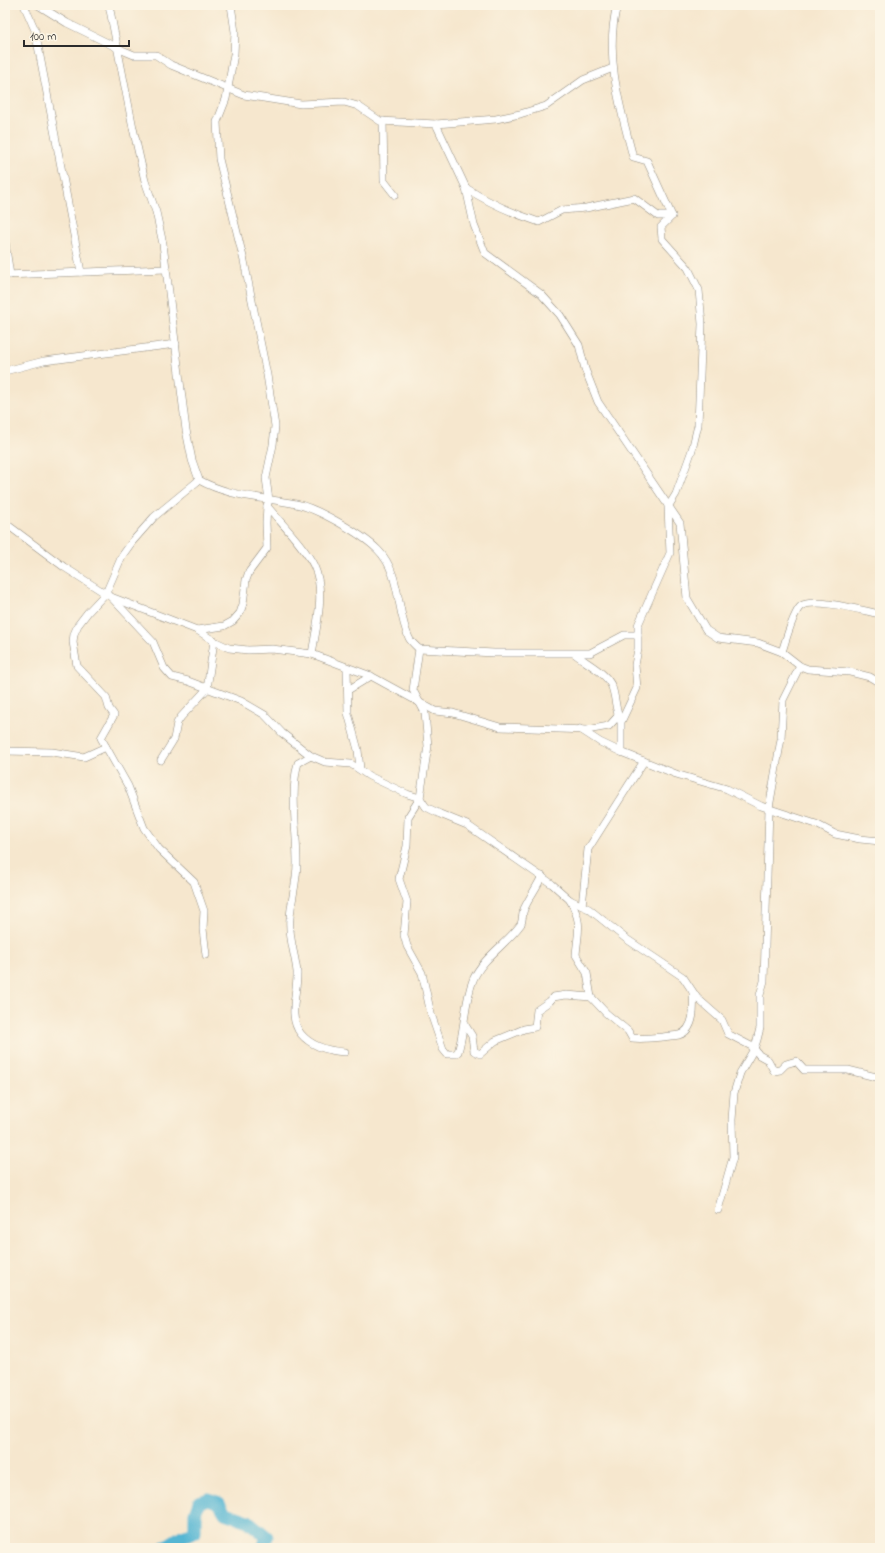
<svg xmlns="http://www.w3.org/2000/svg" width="885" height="1553" viewBox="0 0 885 1553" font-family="'Indie Flower',sans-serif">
  <rect width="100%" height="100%" fill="#fcf5e5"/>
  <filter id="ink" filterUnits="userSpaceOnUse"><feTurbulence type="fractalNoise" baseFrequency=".025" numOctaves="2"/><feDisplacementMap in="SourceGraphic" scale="8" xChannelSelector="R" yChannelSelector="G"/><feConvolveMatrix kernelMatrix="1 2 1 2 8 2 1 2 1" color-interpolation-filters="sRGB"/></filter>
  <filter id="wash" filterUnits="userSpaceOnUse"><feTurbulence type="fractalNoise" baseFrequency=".012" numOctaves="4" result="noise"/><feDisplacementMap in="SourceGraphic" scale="16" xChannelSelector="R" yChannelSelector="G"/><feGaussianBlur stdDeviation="0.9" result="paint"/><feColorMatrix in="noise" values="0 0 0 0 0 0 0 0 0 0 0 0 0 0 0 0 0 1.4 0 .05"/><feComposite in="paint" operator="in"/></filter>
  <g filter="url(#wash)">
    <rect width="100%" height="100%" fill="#f6e7ce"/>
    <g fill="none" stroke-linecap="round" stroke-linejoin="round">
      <!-- river -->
      <polyline stroke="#54b6d3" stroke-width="13" points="163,1548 182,1536 195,1532 195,1513 199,1502 209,1499 219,1503 225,1513 248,1521 267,1537 263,1548"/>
    </g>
  </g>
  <g filter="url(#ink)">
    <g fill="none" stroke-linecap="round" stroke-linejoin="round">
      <!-- minor casing -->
      <g stroke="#90897c" stroke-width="8">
        <g id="minor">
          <polyline points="24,5 35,30 81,272"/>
          <polyline points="38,5 67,23 122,50 134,55 156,55 171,65 244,95 301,104 344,102 358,106 380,121 436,124 496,119 520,114 546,106 583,80 613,68"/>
          <path d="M109,5L133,128L145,181L156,212L163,244L186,430L192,460L199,480C229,497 263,497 296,504C317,508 362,534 378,550C401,573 396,610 409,638C411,642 416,646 419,649L494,653H590L624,635H638"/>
          <path d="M231,5L235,32L234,54L226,99L217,122L219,159L244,261L267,375L275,426L273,445L266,478L269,500L267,506C281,523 305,547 314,566C326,592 316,628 312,654"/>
          <path d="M617,5C604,56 620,107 633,157L647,161L672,216L661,227L662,239L688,268L699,290L702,324L698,425L692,450L676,494L668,507L670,553L638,625V649L635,665L637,688L621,722V752L676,774L727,789L761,806L816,824L835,834L860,839L880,841"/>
          <polyline points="383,121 384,181 395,195"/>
          <polyline points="436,124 466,188 474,225 485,253 541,294 560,315 579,345 585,369 598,402 680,523 687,598 706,630 718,638 758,643 782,652 800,666 808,669 850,672 870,677 880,683"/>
          <path d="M466,188C489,203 512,213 539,222L562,210L586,208L634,198L658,216H672"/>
          <polyline points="5,242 10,275"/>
          <polyline points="5,275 166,269"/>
          <polyline points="5,371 44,361 176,344"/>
          <polyline points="199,480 154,517 132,542 122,556 106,593 88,612 78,625 74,634 73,642 77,666 106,697 109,708 114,715 101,738 128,786 144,828 159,849 194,882 204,911 203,929 206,955"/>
          <polyline points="5,523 64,567 111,597 197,630 214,641 229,648 248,650 272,649 312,654 371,676 435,711 453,713 500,727 587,730 609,726 618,716"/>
          <polyline points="111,597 153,642 164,668 172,677 188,681 241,701 265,715 282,733 311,756 325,762 351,764 369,776 407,794 420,798 426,807 440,814 467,825 552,884 570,900 589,909 625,938 683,977 697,998 722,1020 728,1034 753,1047 759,1055 768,1060 774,1071 780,1070 786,1064 796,1061 804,1070 848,1070 880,1078"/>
          <polyline points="197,630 224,626 233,621 240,613 243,604 246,580 249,572 267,548 266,523 267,506"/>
          <path d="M419,649L413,690L425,713L428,746L420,798L408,817L407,846L399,879L407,902L404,935L407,946L422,973L431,1014L443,1049L447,1054H455L458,1052C465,1029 464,1003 473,980C483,957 507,944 521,924C523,919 522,914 524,909C529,898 537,887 542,876"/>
          <path d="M782,652C785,642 794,611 801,606C814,597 864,611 880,614"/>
          <path d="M575,654C586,663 607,673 612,687C616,698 615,709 620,720"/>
          <polyline points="347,669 348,713 358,750 360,769"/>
          <polyline points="348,690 371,676"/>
          <polyline points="580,729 600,742 621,752"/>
          <polyline points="5,751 52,752 84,757 106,747"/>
          <path d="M311,756L298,763C290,789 297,835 297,863C297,882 291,900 290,918C288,937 295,953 297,972C298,991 287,1017 301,1034C312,1047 329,1051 345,1052"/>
          <polyline points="161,760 174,739 177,723 181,717 207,689 214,641"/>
          <path d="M570,900C583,924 578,930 576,955L587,973L591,997L606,1013L628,1031L632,1038C641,1039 653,1038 663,1037C668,1036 674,1036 679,1035C695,1030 694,1007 693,993"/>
          <polyline points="582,906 588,849 644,761"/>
          <polyline points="465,1025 472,1036 474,1051 480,1054 495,1041 524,1029 535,1027 537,1010 550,1001 553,997 566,995 591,997"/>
          <polyline points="718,1210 733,1157 732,1120 734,1093 740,1073 754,1049 757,1040 760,1028 760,995 764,981 769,808 781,739 783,700 800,666"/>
        </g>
      </g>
      <!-- minor -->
      <use href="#minor" stroke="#fff" stroke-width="7"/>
    </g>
  </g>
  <!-- margin -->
  <rect width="885" height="1553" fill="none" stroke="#fcf5e5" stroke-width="20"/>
  <!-- scale -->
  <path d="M24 40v6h105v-6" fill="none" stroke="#2b2b2b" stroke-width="2"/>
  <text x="30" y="40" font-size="12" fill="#2b2b2b" stroke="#fcf5e5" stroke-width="3" paint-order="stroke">100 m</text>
</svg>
